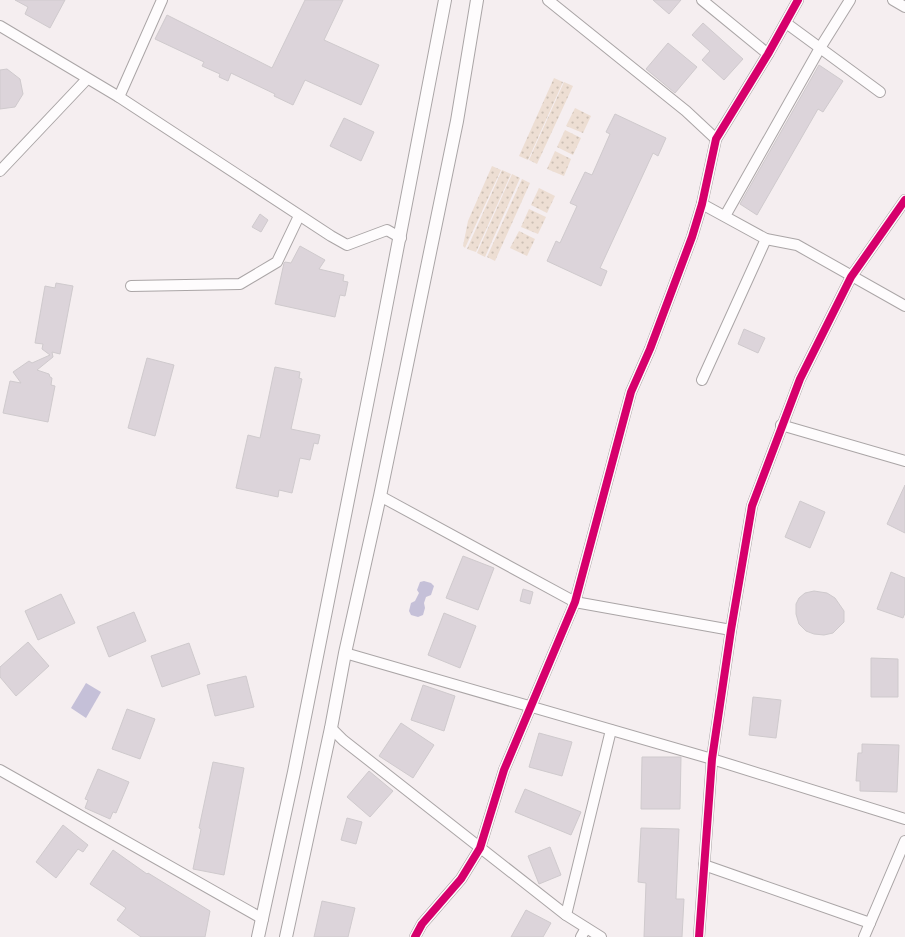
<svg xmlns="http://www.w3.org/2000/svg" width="905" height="937" viewBox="0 0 905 937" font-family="'Roboto Condensed',sans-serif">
  <defs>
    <pattern id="grass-dots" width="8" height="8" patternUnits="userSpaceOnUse" patternTransform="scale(1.25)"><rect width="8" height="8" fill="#edded3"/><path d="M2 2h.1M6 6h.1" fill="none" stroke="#cbbeb4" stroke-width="1.8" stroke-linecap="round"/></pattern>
  </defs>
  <rect width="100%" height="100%" fill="#f5eef0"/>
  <!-- grass -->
  <g fill="url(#grass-dots)">
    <polygon points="554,78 563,82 528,160 519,156"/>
    <polygon points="564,82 573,86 537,164 529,160"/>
    <polygon points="575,108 591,116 583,133 566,126"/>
    <polygon points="565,130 581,138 573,155 557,147"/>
    <polygon points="555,151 571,159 564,176 547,169"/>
    <polygon points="492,166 501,170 465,248 463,246 468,221"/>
    <polygon points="502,170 511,174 476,252 467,249"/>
    <polygon points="512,174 520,178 485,257 477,253"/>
    <polygon points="522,179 530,183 495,261 487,257"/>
    <polygon points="539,188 555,196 547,213 531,205"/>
    <polygon points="529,209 546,217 538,234 521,227"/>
    <polygon points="519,231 535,239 527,256 510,248"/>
  </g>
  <!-- water -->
  <g fill="#c5c0d8">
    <polygon points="424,581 431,583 434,586 431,595 426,597 424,603 425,608 423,615 418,617 411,615 409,611 411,603 415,601 419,593 417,590 420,582"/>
    <polygon points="86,683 101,692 86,718 71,708"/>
  </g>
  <!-- building -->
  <g fill="#dcd4da" stroke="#cfcacd">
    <polygon points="15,0 65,0 50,28 25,14 28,7"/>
    <polygon points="305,0 343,0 324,40 379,65 361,105 305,80 293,105 274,96 275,94 231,73 228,81 219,77 220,74 202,66 204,62 155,39 167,15 272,68"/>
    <polygon points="653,0 681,0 669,14"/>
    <polygon points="703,23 743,59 724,80 702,60 710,51 692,35"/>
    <polygon points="668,43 697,67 675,93 646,69"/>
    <polygon points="819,65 843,81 823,112 818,109 757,215 740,204"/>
    <polygon points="7,69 20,79 23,94 15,107 0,109 0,70"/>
    <polygon points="615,114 666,138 658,156 653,153 600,268 607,271 601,286 547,261 556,241 560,243 577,206 570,203 585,172 592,175 610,134 606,132"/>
    <polygon points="344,118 374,132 361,161 330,146"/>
    <polygon points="260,214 268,220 261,232 252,227"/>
    <polygon points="300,246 325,260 319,269 344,275 343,281 348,282 345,296 340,295 335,317 275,304 284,263 285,262 291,263"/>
    <polygon points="56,283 73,286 60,354 52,352 53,357 37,370 49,374 50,377 52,378 51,385 55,386 48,422 3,413 10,381 21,383 13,372 29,361 32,363 50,355 42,349 43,344 35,343 45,286 55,288"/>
    <polygon points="744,329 765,338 758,353 738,344"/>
    <polygon points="147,358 174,365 155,436 128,428"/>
    <polygon points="275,367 300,372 299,378 302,379 291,429 320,435 318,444 314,443 310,460 300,458 292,493 279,490 278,497 236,488 248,435 260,438"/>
    <polygon points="905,485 905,533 887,524"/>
    <polygon points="800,501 825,512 810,548 785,537"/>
    <polygon points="463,556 494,568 478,610 446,598"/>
    <polygon points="891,572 905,578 905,613 903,618 877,609"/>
    <polygon points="523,589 533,592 530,604 520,601"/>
    <polygon points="814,591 827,593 835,598 844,611 844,622 833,633 824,635 814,634 806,631 799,624 796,614 796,604 799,598 805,593"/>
    <polygon points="61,594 75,623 38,640 25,611"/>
    <polygon points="134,612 146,641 109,657 97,627"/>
    <polygon points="444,613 476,626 460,668 428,655"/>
    <polygon points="28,642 49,666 16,696 0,677 0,667"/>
    <polygon points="189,643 200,674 162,687 151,656"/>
    <polygon points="871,658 898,659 898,697 871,697"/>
    <polygon points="246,676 254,707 215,716 207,685"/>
    <polygon points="423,685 455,696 444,731 411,720"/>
    <polygon points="753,697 781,700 776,738 749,735"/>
    <polygon points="127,709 155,719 140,759 112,749"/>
    <polygon points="401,723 434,745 413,778 379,756"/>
    <polygon points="539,733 572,742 562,776 529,767"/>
    <polygon points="862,744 899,745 897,792 860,791 860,781 856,781 858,753 862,753"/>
    <polygon points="642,757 681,757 680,809 641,809"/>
    <polygon points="213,762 244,768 224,875 193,869 201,829 199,828"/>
    <polygon points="98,769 129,782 116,813 113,812 110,819 85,808 88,800 85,799"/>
    <polygon points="369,771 393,791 370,817 347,797"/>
    <polygon points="525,789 581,812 571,835 515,812"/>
    <polygon points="347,818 362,822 356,844 341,840"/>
    <polygon points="63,825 88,845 83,852 78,849 56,878 36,862"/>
    <polygon points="641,828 679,829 676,899 684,899 682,937 644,937 646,883 638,882"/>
    <polygon points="550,847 561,875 539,884 528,856"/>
    <polygon points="113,850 147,874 148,873 210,911 205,937 141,937 117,920 126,908 90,884"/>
    <polygon points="322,901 355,908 348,937 314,937"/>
    <polygon points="526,910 551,923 543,937 511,937"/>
  </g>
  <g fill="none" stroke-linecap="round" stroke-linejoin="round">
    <!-- minor casing -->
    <g stroke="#aaa5a6" stroke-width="12">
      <g id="minor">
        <polyline points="548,0 686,111 716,139"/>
        <polyline points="702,0 768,54"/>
        <polyline points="893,0 905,7"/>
        <polyline points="786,23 880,92"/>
        <polyline points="0,26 119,97 331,236 347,245 387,230 401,238"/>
        <polyline points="119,97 162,0"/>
        <polyline points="0,171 87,79"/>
        <polyline points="702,204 766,239 797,245 905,306"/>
        <polyline points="725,216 820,48 850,0"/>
        <polyline points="131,286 240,284 277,262 299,216"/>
        <polyline points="702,380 766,239"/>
        <polyline points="781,425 905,461"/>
        <polyline points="380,496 575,602 731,630"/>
        <polyline points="345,653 712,759 905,819"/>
        <polyline points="331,728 343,740 566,915 601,937"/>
        <polyline points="0,770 263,919"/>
        <polyline points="704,865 870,923"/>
        <polyline points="566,915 611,730"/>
        <polyline points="415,937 422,924 461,879 480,848 504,770 575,602 631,392 650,349 692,237 702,204 716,139 768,54 798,0"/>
        <polyline points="581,937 586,928"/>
        <polyline points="699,937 712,759 731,630 752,506 800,379 851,277 905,200"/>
        <polyline points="864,937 905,841"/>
      </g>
    </g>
    <!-- major casing -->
    <g stroke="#aaa5a6" stroke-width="14">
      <g id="major">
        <polyline points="258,937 294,772 378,349 445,0"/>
        <polyline points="286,937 331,728 345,653 380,496 457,121 477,0"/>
      </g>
    </g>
    <!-- minor -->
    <use href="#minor" stroke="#fefcfd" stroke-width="10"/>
    <!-- major -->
    <use href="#major" stroke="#fefcfd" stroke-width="12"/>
    <!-- cycleway casing -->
    <g stroke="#fefbfc" stroke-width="11">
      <g id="cycleway">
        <polyline points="415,937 422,924 461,879 480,848 504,770 575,602 631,392 650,349 692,237 702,204 716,139 768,54 798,0"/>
        <polyline points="699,937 712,759 731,630 752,506 800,379 851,277 905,200"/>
      </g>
    </g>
    <!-- cycleway -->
    <use href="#cycleway" stroke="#d6006c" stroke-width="8"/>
  </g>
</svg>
